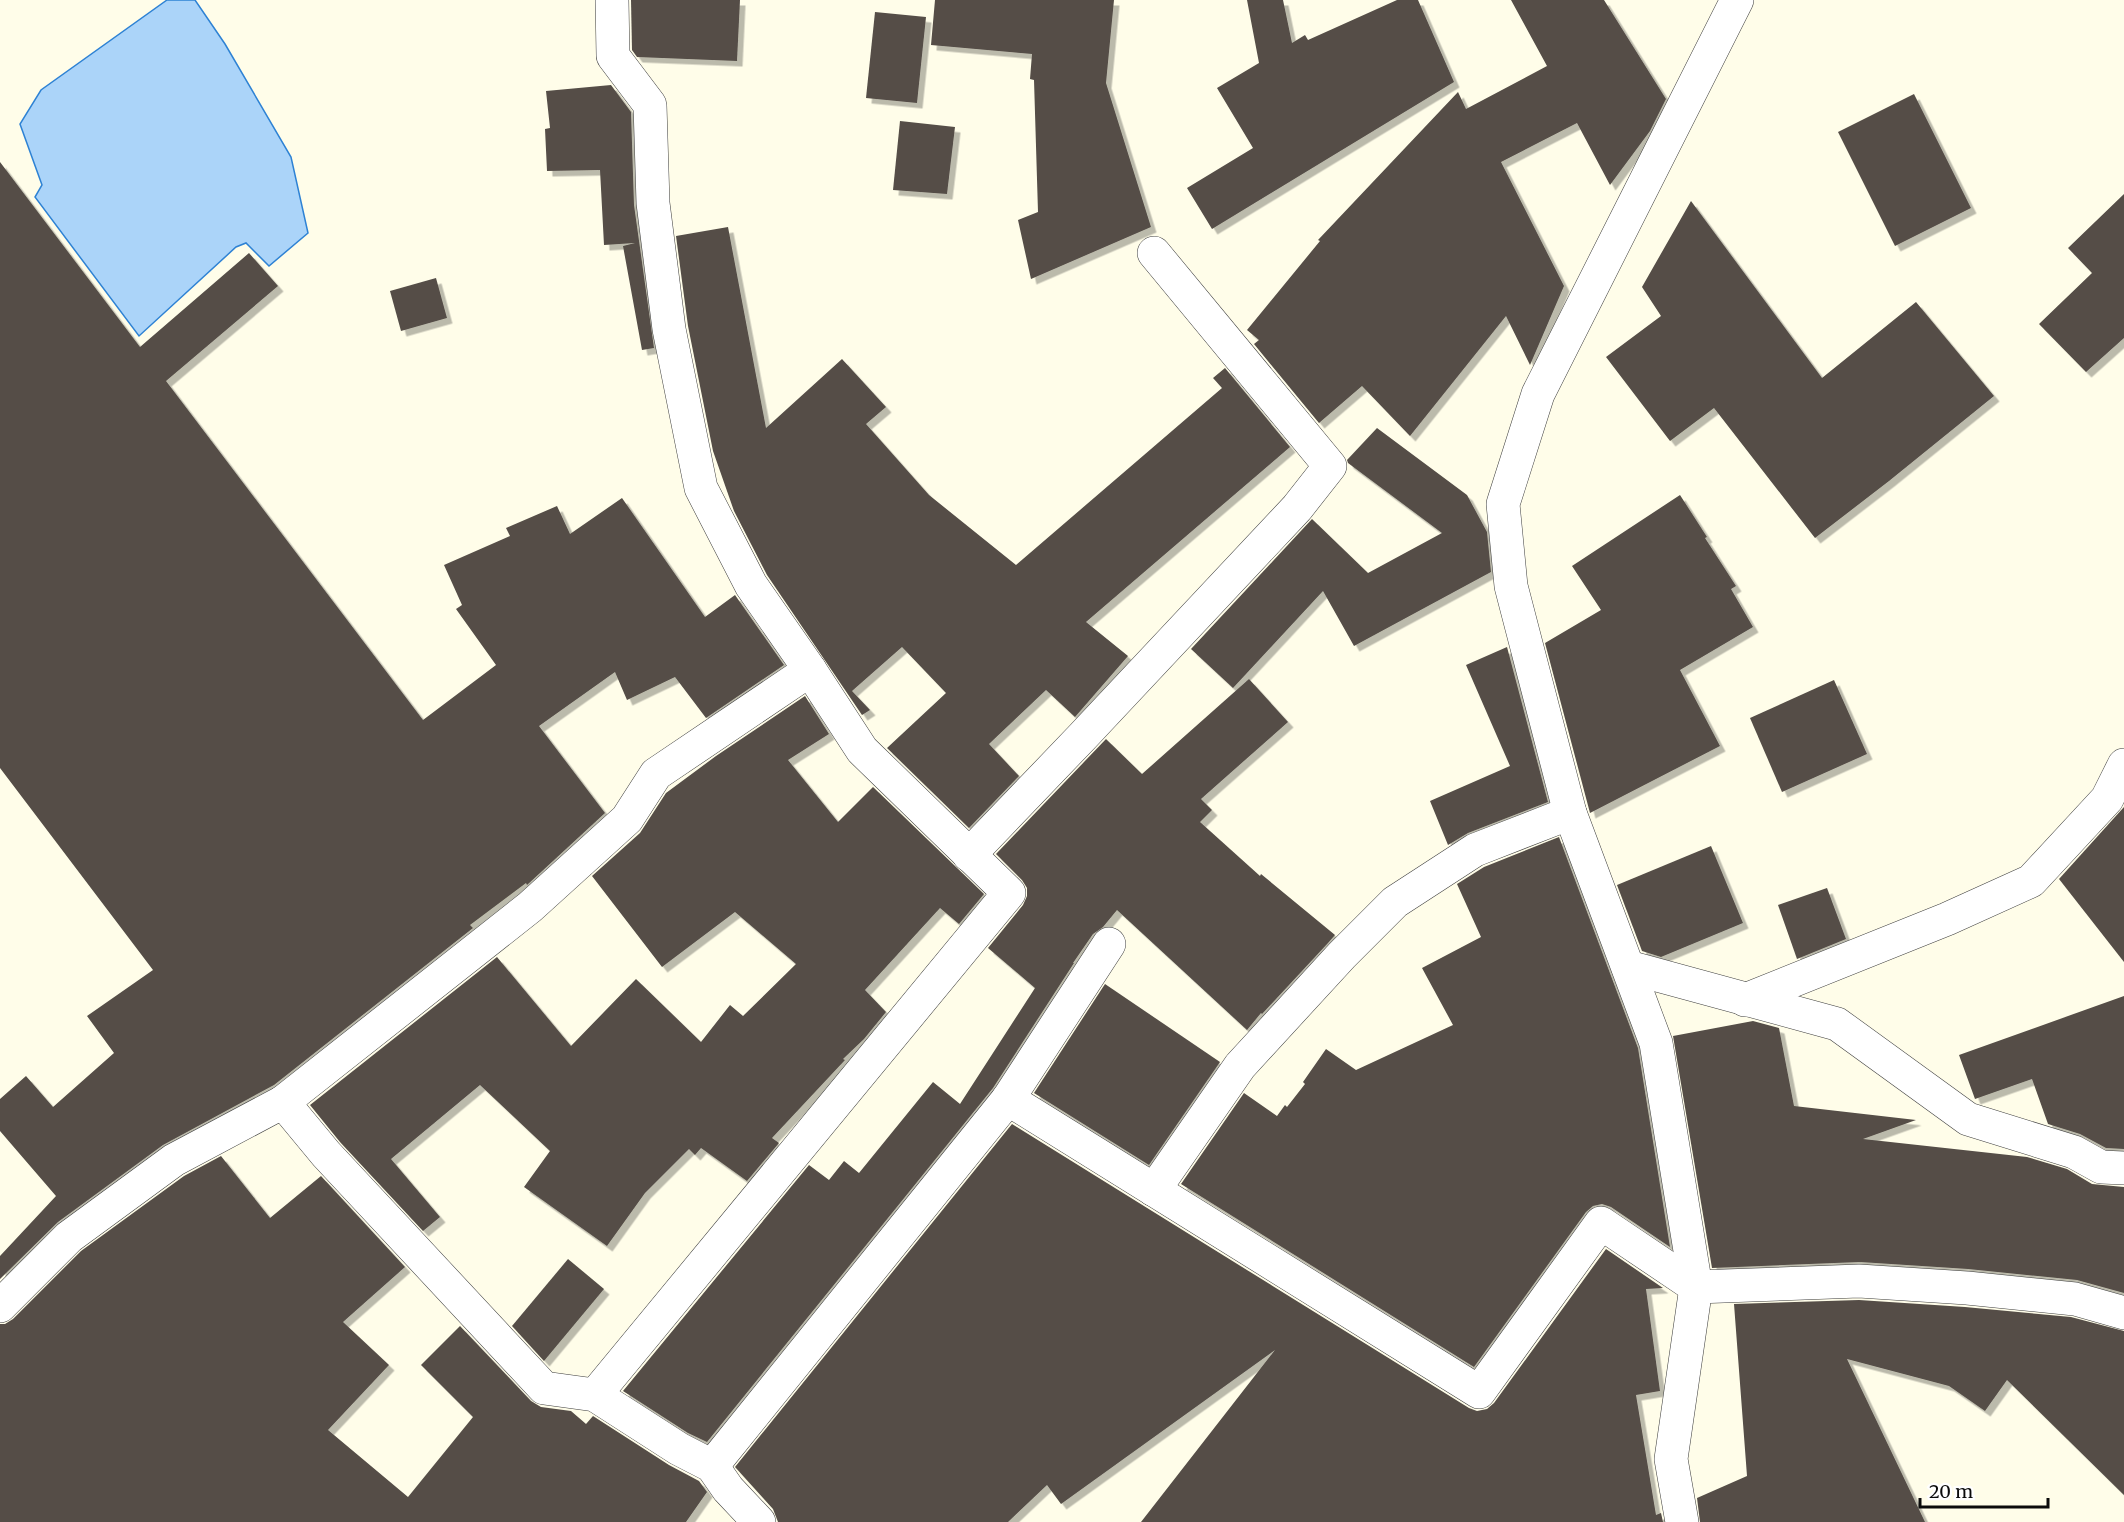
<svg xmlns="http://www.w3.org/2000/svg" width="2124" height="1522" viewBox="0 0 2124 1522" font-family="Merriweather,serif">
  <defs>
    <filter id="shadow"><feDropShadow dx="5.5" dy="5.5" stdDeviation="0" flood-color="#0004"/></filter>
  </defs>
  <rect width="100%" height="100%" fill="#fffde9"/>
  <!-- water -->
  <polygon fill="#abd4f9" stroke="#2e82d4" stroke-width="1.5" points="167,0 195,0 225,44 291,157 308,233 269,266 246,243 236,247 139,336 35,197 42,185 20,124 41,90"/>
  <!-- building -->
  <g fill="#544d47" filter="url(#shadow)">
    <polygon points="631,0 740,0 737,61 637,57 632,50"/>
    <polygon points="935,0 1114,0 1106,83 1151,227 1031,279 1018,220 1038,212 1034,80 1030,79 1032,54 931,45"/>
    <polygon points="1247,0 1283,0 1292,43 1305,35 1308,40 1397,0 1418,0 1454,82 1212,229 1187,188 1253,148 1217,88 1259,63"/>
    <polygon points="1511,0 1604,0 1666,99 1650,131 1610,185 1577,123 1501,162 1564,286 1530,365 1506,316 1410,436 1362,386 1319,423 1254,344 1259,340 1247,330 1320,241 1318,240 1458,92 1466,109 1547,66"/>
    <polygon points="875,12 926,17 917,103 866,98"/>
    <polygon points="611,85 631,112 634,205 654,348 642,350 623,246 635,243 604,245 600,170 547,171 545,129 550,128 546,91"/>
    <polygon points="1914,94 1971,208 1895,246 1838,132"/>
    <polygon points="900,121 955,127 947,194 893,190"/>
    <polygon points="0,162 140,347 249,253 278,286 166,381 423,720 496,665 456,609 462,605 444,565 510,536 506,528 557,506 570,534 622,498 705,617 735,595 784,665 706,718 675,677 627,700 615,672 539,726 605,813 527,885 526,883 470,925 473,928 274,1085 163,1145 58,1222 0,1279 0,1256 56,1196 0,1131 0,1099 26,1076 53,1107 114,1053 87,1016 153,970 0,768"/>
    <polygon points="2124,194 2124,338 2086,372 2039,324 2092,273 2068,248"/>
    <polygon points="1691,201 1822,378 1916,302 1994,396 1889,481 1815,538 1714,408 1670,441 1606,357 1661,316 1642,287"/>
    <polygon points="728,227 766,428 842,359 886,407 866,424 929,495 1016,565 1222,388 1213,378 1225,368 1290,447 1086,622 1128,656 1075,717 1046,690 989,744 1019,776 969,828 887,748 946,693 902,647 852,691 870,710 862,715 767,575 734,511 713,451 688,326 676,236"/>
    <polygon points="436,278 447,318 401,331 390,291"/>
    <polygon points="1377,428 1467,495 1487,532 1491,572 1354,646 1323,591 1233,688 1191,649 1312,519 1368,573 1442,533 1348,463 1347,460"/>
    <polygon points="1680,495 1707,537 1705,538 1736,586 1731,589 1753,627 1680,670 1720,746 1590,813 1545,643 1601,610 1572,566"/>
    <polygon points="1507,647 1548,802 1468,833 1448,845 1430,801 1510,766 1466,665"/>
    <polygon points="1249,679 1288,722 1201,799 1212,810 1200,822 1260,876 1261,874 1335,935 1328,943 1262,1014 1261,1013 1247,1030 1117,910 1103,927 1093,934 1073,963 1074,963 993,1088 707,1442 688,1433 623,1391 809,1165 829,1180 844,1161 859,1173 933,1082 960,1104 1035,988 988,948 1023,905 1027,896 1027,888 1022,880 996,854 1106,739 1142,774"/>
    <polygon points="1834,680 1867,754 1782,792 1750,718"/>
    <polygon points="805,696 829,734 788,760 838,822 873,787 984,894 959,924 940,908 865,990 886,1012 864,1039 843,1059 845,1060 772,1138 779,1143 747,1181 701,1148 695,1155 689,1149 645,1193 607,1246 524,1187 550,1151 480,1085 391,1159 440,1217 423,1231 340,1142 310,1105 497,957 571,1046 636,979 701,1042 730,1005 743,1016 796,964 735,912 662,967 592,876 640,833 666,793 716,756"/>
    <polygon points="2124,807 2124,962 2059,879"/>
    <polygon points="1559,837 1638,1048 1670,1247 1611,1207 1602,1204 1593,1206 1586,1212 1474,1367 1181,1184 1244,1093 1277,1116 1285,1105 1287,1107 1305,1084 1303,1082 1326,1049 1356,1070 1453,1025 1422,968 1481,937 1457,884 1484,867"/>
    <polygon points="1711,846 1743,923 1661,957 1642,951 1617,885"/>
    <polygon points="1827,888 1846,939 1797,959 1778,905"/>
    <polygon points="1105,984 1220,1062 1149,1165 1034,1093"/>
    <polygon points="2124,996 2124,1149 2106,1148 2080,1134 2048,1124 2032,1079 1975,1099 1959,1055"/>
    <polygon points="1753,1021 1779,1028 1794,1106 1916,1120 1863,1139 2027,1157 2067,1169 2092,1184 2124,1187 2124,1293 2077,1280 1968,1269 1860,1262 1712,1268 1673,1036"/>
    <polygon points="1012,1124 1469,1408 1477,1411 1487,1409 1494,1403 1606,1249 1663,1288 1646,1289 1660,1391 1636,1395 1656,1515 1661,1513 1663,1522 1141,1522 1275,1350 1061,1504 1047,1485 1008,1522 778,1522 773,1509 735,1467"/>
    <polygon points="221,1156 270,1218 321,1176 405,1267 343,1322 389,1365 328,1430 408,1497 473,1417 421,1365 460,1326 531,1401 541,1407 571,1411 586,1424 593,1416 669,1465 699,1481 707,1492 686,1522 0,1522 0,1324 5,1324 13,1319 81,1251 184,1176"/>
    <polygon points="568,1259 604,1289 544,1361 512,1326"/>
    <polygon points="1859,1300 1965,1307 2071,1317 2124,1331 2124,1495 2007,1380 1985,1411 1949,1386 1847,1359 1925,1522 1700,1522 1697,1498 1747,1476 1734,1304"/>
  </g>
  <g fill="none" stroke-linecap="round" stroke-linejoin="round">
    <!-- minor casing -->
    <g stroke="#3e3e3e" stroke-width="34">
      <g id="minor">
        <polyline points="612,0 613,56 650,105 653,203 669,329 701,488 751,585 810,670"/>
        <polyline points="969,855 1083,736 1297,508 1330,466 1154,253"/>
        <polyline points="1628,967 1837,1024 1968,1119 2074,1152 2101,1167 2124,1168"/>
        <polyline points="1745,1000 1947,919 2031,881 2107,799 2124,765"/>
        <polyline points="1008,1099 1479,1392 1601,1223 1696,1287 1859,1281 1967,1288 2075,1299 2124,1313"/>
        <polyline points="283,1102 530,907 627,819 656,774 810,670 862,750 1009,893 595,1395"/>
        <polyline points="1154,1190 1240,1066 1342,955 1395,902 1475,850 1570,813"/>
        <polyline points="0,1306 69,1237 174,1160 283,1102 326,1154 544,1388 595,1395 679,1449 712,1466 728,1489 759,1522"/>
        <polyline points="712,1466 1008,1099 1109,944"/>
        <polyline points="1682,1522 1671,1459 1696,1287 1656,1043 1570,813 1511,586 1503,504 1538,394 1737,0"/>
      </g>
    </g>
    <!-- minor -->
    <use href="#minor" stroke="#fff" stroke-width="33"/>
  </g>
  <!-- scale -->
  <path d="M1920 1498v9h128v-9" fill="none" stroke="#0b0b0b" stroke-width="3"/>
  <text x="1929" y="1498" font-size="18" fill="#0b0b0b" stroke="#ffffff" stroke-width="4.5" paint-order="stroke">20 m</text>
</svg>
